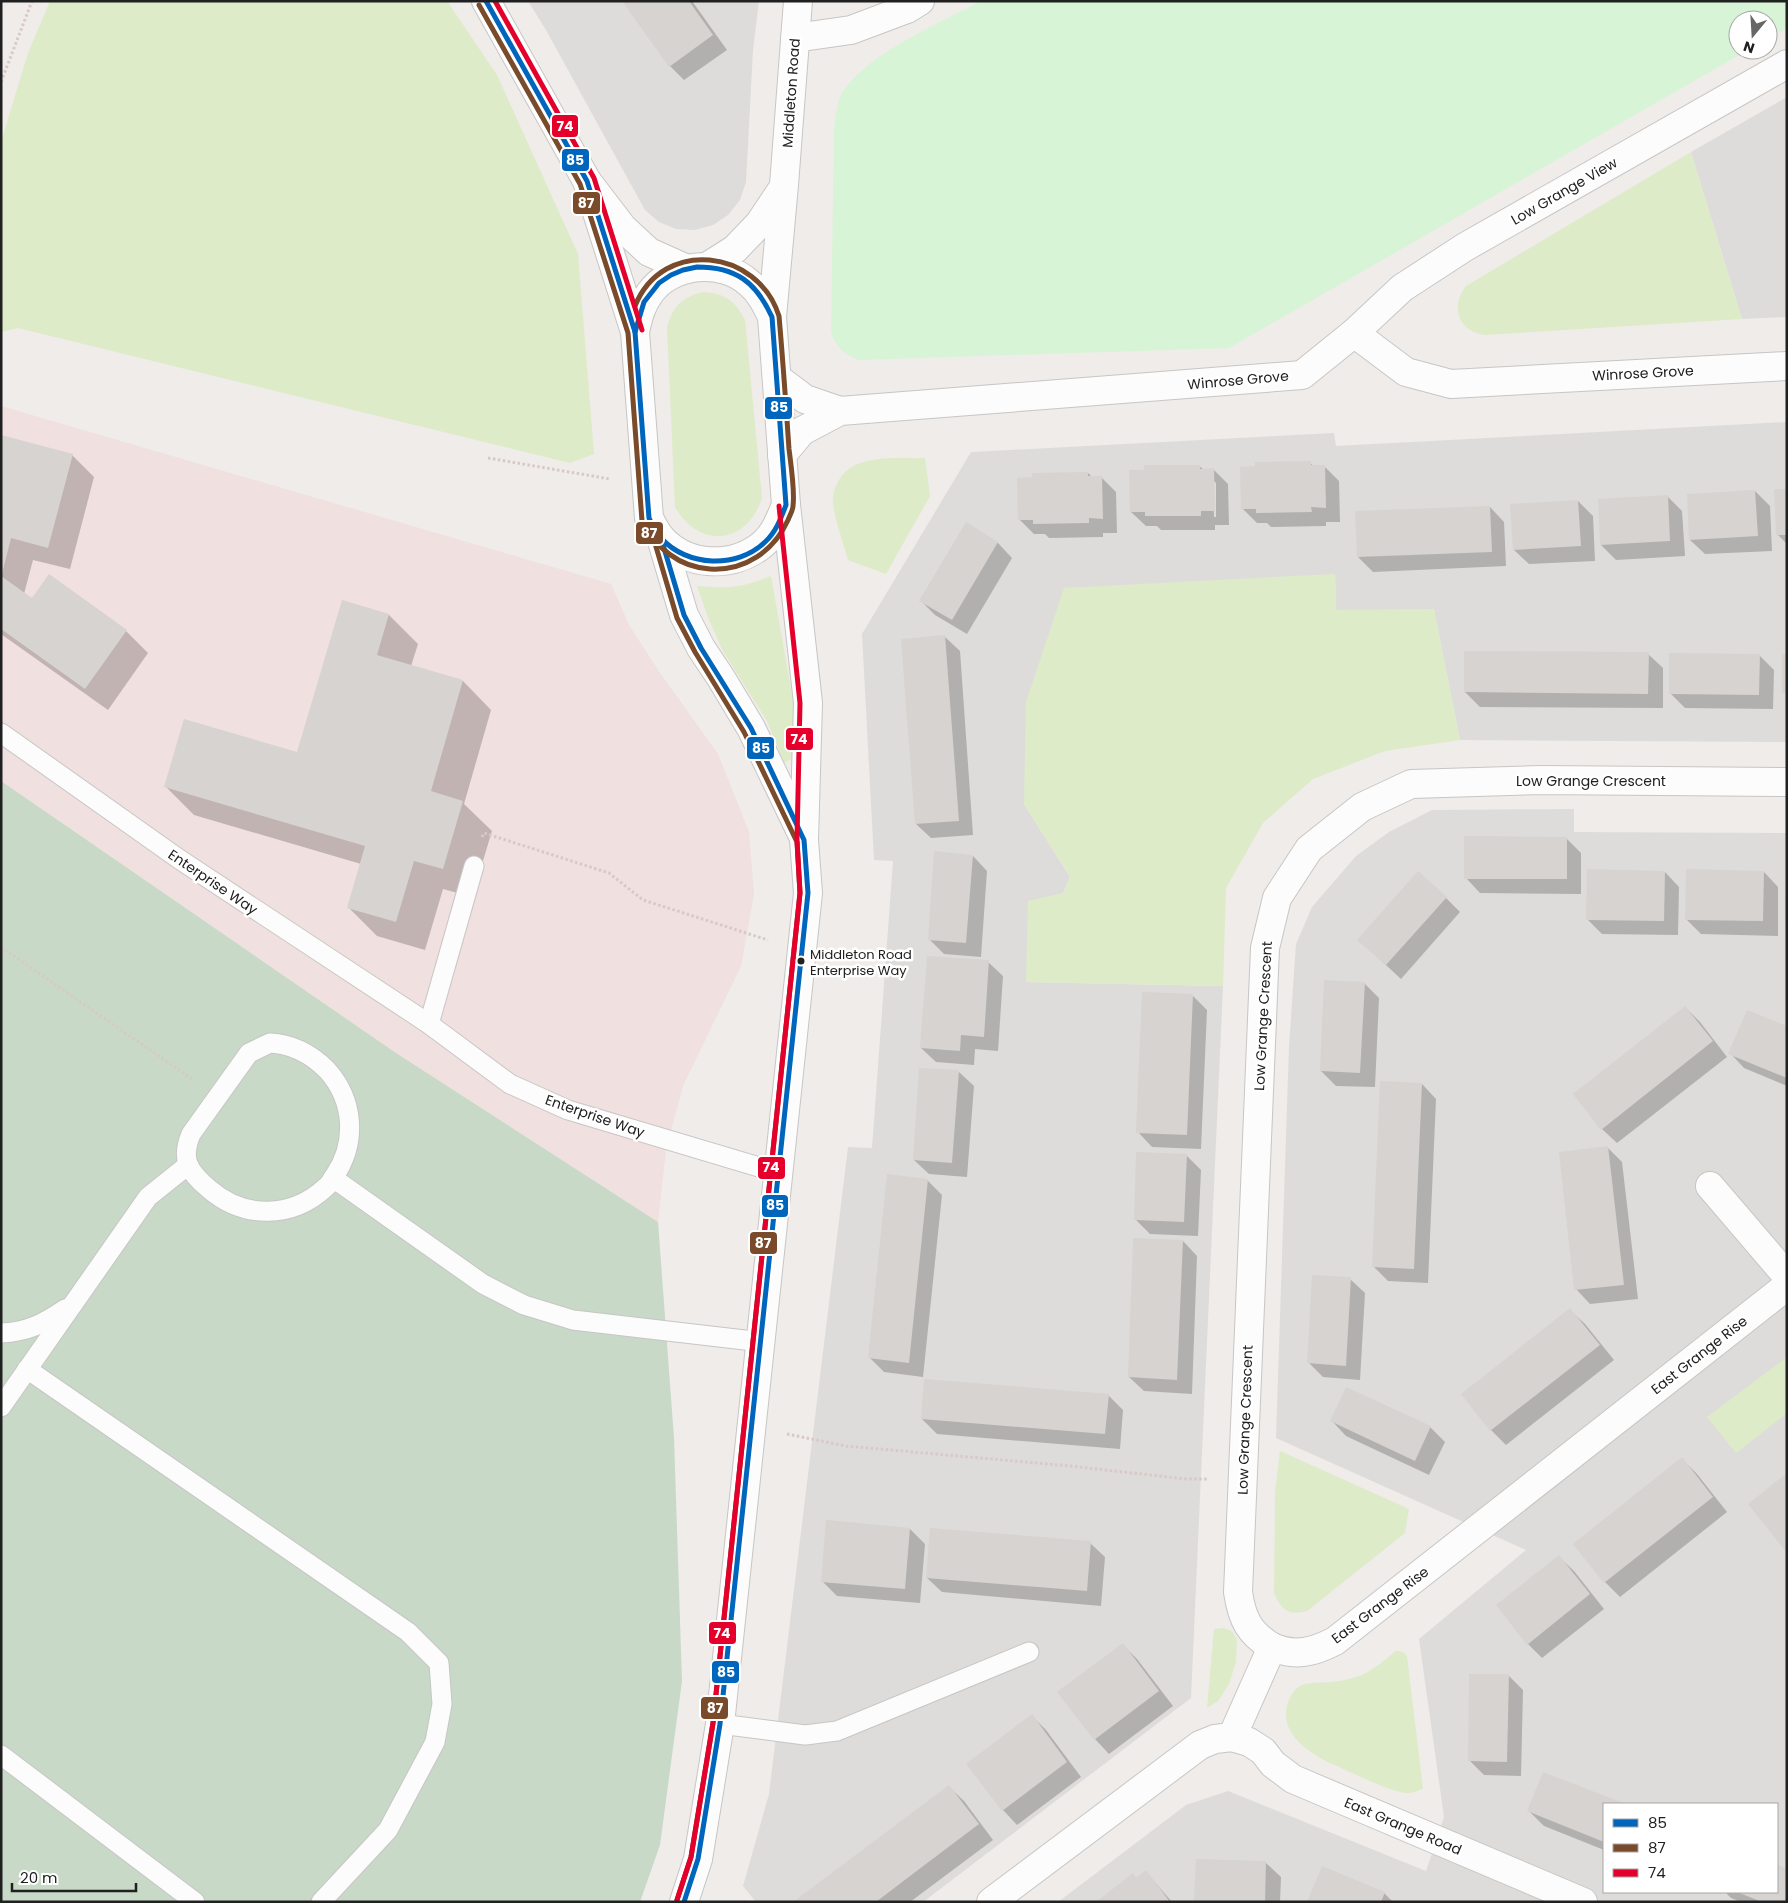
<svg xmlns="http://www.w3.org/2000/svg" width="1788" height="1903" viewBox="0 0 1788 1903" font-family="Poppins,sans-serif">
  <rect width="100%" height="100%" fill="#efece9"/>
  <!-- residential -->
  <g fill="#dedcda" fill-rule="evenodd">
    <polygon points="528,1 759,1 753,50 746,182 740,200 728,215 713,225 695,230 676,229 659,222 645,210 546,30"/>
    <polygon points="1787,97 1787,317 1742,319 1691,152"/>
    <polygon points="1787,422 1787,742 1460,740 1434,610 1336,610 1335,575 1024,804 1070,877 1026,982 1223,986 1191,1698 923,1902 756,1902 743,1886 769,1794 848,1147 872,1148 893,861 874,860 862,634 971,452 1334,433 1336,446"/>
    <path d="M1574,809V832L1787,833V1902H1058L1186,1805L1228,1791L1426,1871L1444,1817L1419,1639L1526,1550L1276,1438L1289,1046L1296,944L1312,907L1356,856L1389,832L1432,810ZM1604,1804H1777V1892H1604Z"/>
  </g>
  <!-- commercial -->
  <polygon fill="#f0e0df" points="1,406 611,584 629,625 658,670 718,754 749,832 754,894 741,966 683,1086 666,1149 658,1222 396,1053 1,781"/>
  <!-- grass -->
  <g fill="#ddebc8">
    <polygon points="50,1 447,1 497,75 578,254 594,454 570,463 18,328 1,332 1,142 28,53"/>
    <path d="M1691,152L1742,319L1485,335C1458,331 1450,307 1466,286Z"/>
    <path d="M703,292C726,294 734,300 745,320L762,498C747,544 700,550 675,507L667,327C673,306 682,297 703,292Z"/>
    <path d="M925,458L930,496L886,574L848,560C843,542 836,523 833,504C832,497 834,489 838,482C852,453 897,459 925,458Z"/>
    <polygon points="1335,574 1336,610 1434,609 1460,740 1385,751 1313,779 1263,823 1226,888 1223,986 1026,982 1028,901 1063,893 1070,877 1024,804 1026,702 1064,588"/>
    <path d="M771,576L796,717L794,757L784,763L767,721L723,651L709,620L697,586C728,589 742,588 771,576Z"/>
    <polygon points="1787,1357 1787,1413 1736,1453 1707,1417"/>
    <path d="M1280,1451L1409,1509L1405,1533L1307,1611C1289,1616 1281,1610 1274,1593L1275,1493Z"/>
    <polygon points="1223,1628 1232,1631 1237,1640 1236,1662 1229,1684 1218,1701 1207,1708 1214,1629"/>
    <path d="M1396,1651L1403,1652L1407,1656L1423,1789C1419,1790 1413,1793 1408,1793C1392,1793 1353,1773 1337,1766C1313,1756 1277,1734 1288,1703C1290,1696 1295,1688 1302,1685C1310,1682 1323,1683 1332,1682C1365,1678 1371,1671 1396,1651Z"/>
  </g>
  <!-- cemetery -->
  <polygon fill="#c8d9c7" points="1,781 396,1053 658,1222 674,1438 682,1681 660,1845 640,1902 1,1902"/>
  <!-- park -->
  <path fill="#d8f4d6" d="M981,1H1787V28L1768,38V20H1738V50H1748L1229,348L859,360C843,353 838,349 831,333L834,126C836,116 837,101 842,93C866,54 940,23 981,1Z"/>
  <!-- shadow -->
  <g fill="#0003" fill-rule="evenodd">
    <polygon points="624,1 692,1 727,50 684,80 670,66"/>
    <polygon points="1,437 72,455 94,477 70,569 33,560 24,594 32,600 49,576 126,631 148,653 108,710 1,634"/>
    <polygon points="1310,463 1314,466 1324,466 1339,481 1340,522 1326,522 1326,526 1271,527 1267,523 1257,523 1242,508 1256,468"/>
    <path d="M1199,466L1204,470H1214L1228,484L1229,525H1215V530H1161L1157,526H1146L1131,512ZM1213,480L1216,483V517H1214Z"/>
    <polygon points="1088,473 1092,477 1102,478 1116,492 1117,533 1103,533 1103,537 1049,538 1045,534 1034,534 1019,519"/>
    <polygon points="1787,490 1787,544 1778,535"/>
    <polygon points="1755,491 1770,506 1772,551 1705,554 1690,540"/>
    <polygon points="1667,496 1682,511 1685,556 1616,560 1601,545"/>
    <polygon points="1578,501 1593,516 1595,561 1529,564 1514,550"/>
    <polygon points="1490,507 1504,522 1506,566 1373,572 1358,557"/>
    <polygon points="966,524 998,543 1012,558 967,634 935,615 921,601"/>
    <polygon points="343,602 389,615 418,644 411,666 463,681 491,710 464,804 492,831 472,897 443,889 425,950 377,936 348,907 361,864 194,815 165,786 298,754"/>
    <polygon points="945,637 960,651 973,835 931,838 916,824"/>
    <polygon points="1648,654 1663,668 1663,708 1480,707 1465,692"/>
    <polygon points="1759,655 1774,670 1773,709 1685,708 1670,693"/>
    <polygon points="1566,838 1581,853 1581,894 1480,893 1466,878"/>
    <polygon points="973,856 987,871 981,957 944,954 929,939"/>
    <polygon points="1665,872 1679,887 1678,935 1602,934 1587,919"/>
    <polygon points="1764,872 1778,887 1778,936 1701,934 1686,919"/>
    <polygon points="1446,898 1460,912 1401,979 1359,940"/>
    <polygon points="988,962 1003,976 998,1051 975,1049 974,1065 936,1062 921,1048"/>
    <polygon points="1364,983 1379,998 1375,1087 1336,1086 1321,1071"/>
    <polygon points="1192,995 1207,1010 1201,1149 1152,1147 1138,1132"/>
    <polygon points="1685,1007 1700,1022 1727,1057 1617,1143 1602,1129"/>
    <polygon points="1787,1028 1787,1086 1744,1068 1730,1053"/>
    <polygon points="959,1072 974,1086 967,1177 929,1174 914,1160"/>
    <polygon points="1422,1084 1436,1099 1428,1283 1388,1281 1373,1266"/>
    <polygon points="1608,1148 1622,1162 1638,1299 1590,1304 1576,1289"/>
    <polygon points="1186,1155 1201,1170 1198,1236 1150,1234 1135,1219"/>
    <polygon points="927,1180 942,1195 923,1377 884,1372 870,1358"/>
    <polygon points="1183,1241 1197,1256 1192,1394 1144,1391 1129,1377"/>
    <polygon points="1350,1279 1365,1293 1360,1380 1323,1377 1308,1362"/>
    <polygon points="1570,1310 1585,1324 1614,1360 1506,1445 1491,1430 1462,1394"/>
    <polygon points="1108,1395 1123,1410 1120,1449 937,1434 922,1419"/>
    <polygon points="1332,1421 1430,1427 1445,1442 1429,1475 1346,1436"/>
    <polygon points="1682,1459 1697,1474 1727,1512 1620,1597 1605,1582"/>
    <polygon points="910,1529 925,1544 920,1603 837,1596 822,1581"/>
    <polygon points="1090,1543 1105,1557 1101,1606 942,1592 927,1578"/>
    <polygon points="1559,1557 1574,1571 1604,1609 1542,1658 1528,1644"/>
    <polygon points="1123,1645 1137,1659 1173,1706 1109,1754 1095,1739"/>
    <polygon points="1509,1676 1523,1690 1521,1776 1484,1775 1469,1760"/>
    <polygon points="1032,1716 1046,1730 1081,1777 1017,1825 1003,1810"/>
    <polygon points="1544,1773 1623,1804 1604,1804 1604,1850 1544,1826 1529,1811"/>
    <polygon points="949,1787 964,1801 993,1840 910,1902 795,1902"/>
    <polygon points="1266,1863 1281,1877 1280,1902 1197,1902 1195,1900"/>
    <polygon points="1777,1866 1787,1870 1787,1902 1741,1902 1731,1898 1725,1892 1777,1892"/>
    <polygon points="1146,1872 1172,1902 1098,1902 1136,1879"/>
    <polygon points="1384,1893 1393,1902 1309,1902"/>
  </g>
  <!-- building -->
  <g fill="#d6d3d0">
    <polygon points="622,1 689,1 713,35 669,67"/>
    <polygon points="1,435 73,454 48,548 11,538 2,574"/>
    <polygon points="1311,461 1311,465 1325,465 1326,508 1311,507 1312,512 1256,513 1256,509 1241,509 1240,467 1255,466 1255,462"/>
    <polygon points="1144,465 1200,465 1200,469 1214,468 1215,511 1201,511 1201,516 1145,516 1145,512 1130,512 1129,470 1144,470"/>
    <polygon points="1088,472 1088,476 1102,476 1103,519 1089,518 1089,523 1033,524 1033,520 1018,520 1017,478 1032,477 1032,473"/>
    <polygon points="1774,489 1787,489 1787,535 1776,535"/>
    <polygon points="1755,490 1758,536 1689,540 1687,494"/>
    <polygon points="1668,495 1670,541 1600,545 1598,499"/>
    <polygon points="1578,500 1581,546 1513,550 1510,504"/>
    <polygon points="1490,506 1492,552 1357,557 1355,511"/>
    <polygon points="966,522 998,542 952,620 919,601"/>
    <polygon points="49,574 127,630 85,689 1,629 1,576 32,598"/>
    <polygon points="342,600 389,614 377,655 463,680 431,791 463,801 443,869 414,861 396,922 347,908 365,846 164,787 184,719 297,752"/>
    <polygon points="945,635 959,821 915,824 901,639"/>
    <polygon points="1464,651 1649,652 1648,694 1464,692"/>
    <polygon points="1669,653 1760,654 1759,695 1669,694"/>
    <rect x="1782" y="654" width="5" height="39"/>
    <polygon points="1464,836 1567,837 1567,879 1464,879"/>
    <polygon points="934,851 973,855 966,943 928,940"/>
    <polygon points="1587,869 1665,871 1664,921 1586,920"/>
    <polygon points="1686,869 1764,871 1763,921 1685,920"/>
    <polygon points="1418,871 1447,897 1386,965 1357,940"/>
    <rect x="1785" y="896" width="2" height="26"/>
    <polygon points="927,956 989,960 984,1037 961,1035 960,1051 920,1048"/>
    <polygon points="1324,980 1365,982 1360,1073 1320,1071"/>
    <polygon points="1142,992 1193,994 1187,1135 1136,1133"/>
    <polygon points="1685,1006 1713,1041 1601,1130 1573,1094"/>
    <polygon points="1747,1010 1787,1026 1787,1078 1728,1054"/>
    <polygon points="919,1068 959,1070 952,1163 913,1160"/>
    <polygon points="1380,1081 1422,1083 1414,1269 1372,1267"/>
    <polygon points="1608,1146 1624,1285 1574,1290 1559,1152"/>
    <polygon points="1136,1152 1187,1154 1184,1222 1134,1220"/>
    <polygon points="887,1174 928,1179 909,1363 868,1358"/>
    <polygon points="1133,1238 1183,1240 1177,1380 1128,1377"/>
    <polygon points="1312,1275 1351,1277 1346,1366 1307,1363"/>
    <polygon points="1570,1308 1600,1345 1490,1431 1461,1394"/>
    <polygon points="924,1379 1109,1394 1105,1434 921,1419"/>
    <polygon points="1346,1387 1431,1426 1415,1461 1330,1421"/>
    <polygon points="1682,1457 1713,1497 1604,1583 1573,1544"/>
    <polygon points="1787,1473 1787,1553 1748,1504"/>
    <polygon points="826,1520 910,1528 905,1589 821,1582"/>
    <polygon points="930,1528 1091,1541 1087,1591 926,1578"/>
    <polygon points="1559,1555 1590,1594 1527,1645 1496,1605"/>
    <polygon points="1123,1643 1159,1691 1094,1740 1057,1692"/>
    <polygon points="1469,1674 1509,1674 1507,1762 1468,1761"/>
    <polygon points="1032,1714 1067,1762 1002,1811 966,1764"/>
    <polygon points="1543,1772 1626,1804 1604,1804 1604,1842 1527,1811"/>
    <polygon points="949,1785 979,1824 914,1873 876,1902 793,1902"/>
    <polygon points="1196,1859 1266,1861 1265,1902 1194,1901"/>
    <polygon points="1777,1864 1787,1869 1787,1902 1762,1902 1737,1892 1777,1892"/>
    <polygon points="1322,1866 1385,1892 1381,1902 1307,1902"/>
    <polygon points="1146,1870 1170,1902 1096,1902 1133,1873 1136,1878"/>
  </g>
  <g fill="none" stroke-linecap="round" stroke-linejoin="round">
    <!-- service casing -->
    <g stroke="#c7c6c5" stroke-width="21">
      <g id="service">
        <polyline points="1,733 179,859 429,1024 510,1084 568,1110 779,1173"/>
        <polyline points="429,1024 474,866"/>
        <path d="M270,1043C292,1044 312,1055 327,1070C354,1100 357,1142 335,1175C332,1179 330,1184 326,1187C292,1219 244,1219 209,1189C189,1172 180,1160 191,1134L249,1053Z"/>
        <polyline points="333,1178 483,1284 524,1305 573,1320 762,1342"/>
        <path d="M1,1333C27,1332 43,1324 65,1309"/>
        <polyline points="27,1369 408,1632 439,1663 442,1704 435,1742 388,1830 321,1902"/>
        <polyline points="1,1407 148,1197 188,1165"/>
        <polyline points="720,1724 805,1735 837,1731 1029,1652"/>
        <polyline points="1,1755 195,1902"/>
      </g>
    </g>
    <!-- minor casing -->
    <g stroke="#c7c6c5" stroke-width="30">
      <g id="minor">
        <polyline points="795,38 851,30 907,9 920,1"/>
        <polyline points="1354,333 1402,288 1465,247 1787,64"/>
        <polyline points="1710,1186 1787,1276"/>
        <path d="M1272,1647C1249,1633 1242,1619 1238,1592L1265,948L1277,898L1309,849L1362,807L1411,784L1541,780L1787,782"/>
        <polyline points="1232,1737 1249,1742 1263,1751 1273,1764 1293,1779 1583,1902"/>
        <path d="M991,1902L1200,1745L1215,1739L1232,1737L1272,1647C1295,1657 1314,1652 1335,1641L1787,1286"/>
      </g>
    </g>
    <!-- tertiary casing -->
    <g stroke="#c7c6c5" stroke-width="30">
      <g id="tertiary">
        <polyline points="486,1 587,181 623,228 649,252 687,269"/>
        <path d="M587,181L635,332L649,518C652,524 656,532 661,538C687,567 733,569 763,544C775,534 780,519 786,505L772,317C766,304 760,292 749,283C722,258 671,263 650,293C641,305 638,318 635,332"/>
        <polyline points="708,266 735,249 759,224 781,191"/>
        <polyline points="772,317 784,185 798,1"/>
        <polyline points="777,378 805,399 840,411"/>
        <polyline points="782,455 802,431 840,411 1302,375 1354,333 1406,372 1451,384 1787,366"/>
        <polyline points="661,538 684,615 701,648 721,678 751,728 803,836"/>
        <polyline points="684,1902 698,1859 720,1724 808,893 804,840 808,703 786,505"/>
      </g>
    </g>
    <!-- path -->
    <g stroke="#d8c9c7" stroke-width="3" stroke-dasharray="2.5 2.5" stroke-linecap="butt">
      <polyline points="1,82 32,1"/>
      <polyline points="488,458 610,479"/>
      <polyline points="482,837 484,833 609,873 643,900 768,940"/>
      <polyline points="1,947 192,1079"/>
      <polyline points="787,1434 846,1446 1070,1466 1186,1479 1208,1479"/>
    </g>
    <!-- service -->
    <use href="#service" stroke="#fdfcfc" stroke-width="19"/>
    <!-- minor -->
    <use href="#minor" stroke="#fdfcfc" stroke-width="28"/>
    <!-- tertiary -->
    <use href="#tertiary" stroke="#fdfcfc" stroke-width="28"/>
    <!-- bus-1 casing -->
    <g stroke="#fff" stroke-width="9">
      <g id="bus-1">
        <polyline points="486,1 587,181 635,332"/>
        <path d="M697,267C736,267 756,282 772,317L786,505C781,518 776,532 765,542C737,569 687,567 661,538C656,532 652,525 649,518L635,332L644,302L659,283L671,275L683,270Z"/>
        <polyline points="661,538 684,615 701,648 751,728 804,840 808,893 720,1724 698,1859 684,1902"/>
      </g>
    </g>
    <!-- bus-2 casing -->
    <g stroke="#fff" stroke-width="9">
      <g id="bus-2">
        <path d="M479,5L580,184L628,333L642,521C656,548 679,567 710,569C745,571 774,551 788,520C790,515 793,510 793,506C795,491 791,465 789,449C786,405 783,361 779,316C758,249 663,237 635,306"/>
        <polyline points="654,540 677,618 695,652 744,732 797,842 800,893 713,1723 691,1857 677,1900"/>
      </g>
    </g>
    <!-- bus-3 casing -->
    <g stroke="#fff" stroke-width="9">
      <g id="bus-3">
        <polyline points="495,1 594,178 642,330"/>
        <polyline points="677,1900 691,1857 713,1723 800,893 797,840 800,703 779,506"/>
      </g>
    </g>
    <!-- bus-1 -->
    <use href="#bus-1" stroke="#0065bd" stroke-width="5"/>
    <!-- bus-2 -->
    <use href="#bus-2" stroke="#7a4b2a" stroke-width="5"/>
    <!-- bus-3 -->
    <use href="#bus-3" stroke="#e4002b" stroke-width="5"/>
  </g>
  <!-- markers -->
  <circle fill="#202020" stroke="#fff" stroke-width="2" cx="801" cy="961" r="4.5"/>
  <g text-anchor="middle" stroke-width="5" stroke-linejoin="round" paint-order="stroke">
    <!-- bus labels -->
    <g font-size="13" fill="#202020" stroke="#fff" text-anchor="start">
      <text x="810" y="959">Middleton Road<tspan x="810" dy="16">Enterprise Way</tspan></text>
    </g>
    <!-- street labels -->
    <g font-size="14" fill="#202020" stroke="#fff">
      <text transform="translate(791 93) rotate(-86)" y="5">Middleton Road</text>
      <text transform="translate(1564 191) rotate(-30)" y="5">Low Grange View</text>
      <text transform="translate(1643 373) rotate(-3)" y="5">Winrose Grove</text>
      <text transform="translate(1238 380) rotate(-5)" y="5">Winrose Grove</text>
      <text x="1591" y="786">Low Grange Crescent</text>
      <text transform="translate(213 882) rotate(34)" y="5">Enterprise Way</text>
      <text transform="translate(1263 1016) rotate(-87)" y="5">Low Grange Crescent</text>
      <text transform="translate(595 1116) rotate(19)" y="5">Enterprise Way</text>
      <text transform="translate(1699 1355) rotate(-38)" y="5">East Grange Rise</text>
      <text transform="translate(1245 1420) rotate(-88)" y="5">Low Grange Crescent</text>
      <text transform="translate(1380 1605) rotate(-37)" y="5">East Grange Rise</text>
      <text transform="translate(1403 1826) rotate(23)" y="5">East Grange Road</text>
    </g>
  </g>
  <g stroke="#fff" stroke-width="2">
    <rect x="551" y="114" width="28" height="24" rx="5" fill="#e4002b"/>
    <rect x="561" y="148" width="29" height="24" rx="5" fill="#0065bd"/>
    <rect x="572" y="191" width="29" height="24" rx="5" fill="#7a4b2a"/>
    <rect x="764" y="396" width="29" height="24" rx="5" fill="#0065bd"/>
    <rect x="635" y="521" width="29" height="24" rx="5" fill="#7a4b2a"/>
    <rect x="785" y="727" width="29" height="24" rx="5" fill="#e4002b"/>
    <rect x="746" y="736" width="29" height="24" rx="5" fill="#0065bd"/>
    <rect x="757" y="1156" width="29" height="24" rx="5" fill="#e4002b"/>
    <rect x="761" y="1194" width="28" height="24" rx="5" fill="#0065bd"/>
    <rect x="749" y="1231" width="29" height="24" rx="5" fill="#7a4b2a"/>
    <rect x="708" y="1621" width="29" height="24" rx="5" fill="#e4002b"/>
    <rect x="711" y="1660" width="29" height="24" rx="5" fill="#0065bd"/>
    <rect x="700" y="1696" width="29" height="24" rx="5" fill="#7a4b2a"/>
  </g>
  <g font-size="14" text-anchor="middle" font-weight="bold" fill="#fff">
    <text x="565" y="131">74</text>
    <text x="575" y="165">85</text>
    <text x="586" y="208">87</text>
    <text x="779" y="412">85</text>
    <text x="649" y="538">87</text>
    <text x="799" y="744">74</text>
    <text x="761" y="753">85</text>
    <text x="771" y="1172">74</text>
    <text x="775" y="1210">85</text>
    <text x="763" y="1248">87</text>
    <text x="722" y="1638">74</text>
    <text x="726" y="1677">85</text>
    <text x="715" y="1713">87</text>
  </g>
  <!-- border -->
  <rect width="1788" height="1903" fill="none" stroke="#202020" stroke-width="5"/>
  <!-- legend -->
  <rect x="1603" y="1803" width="175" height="90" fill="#ffffff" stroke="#a6a6a6"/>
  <rect x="1613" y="1819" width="25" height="8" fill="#0065bd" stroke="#a6a6a6"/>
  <text x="1648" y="1828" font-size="15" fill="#202020">85</text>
  <rect x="1613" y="1844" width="25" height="8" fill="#7a4b2a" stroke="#a6a6a6"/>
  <text x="1648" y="1853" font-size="15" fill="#202020">87</text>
  <rect x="1613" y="1869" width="25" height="8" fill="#e4002b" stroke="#a6a6a6"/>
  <text x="1648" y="1878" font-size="15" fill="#202020">74</text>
  <!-- north arrow -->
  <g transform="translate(1753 35) rotate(198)"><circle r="24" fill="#ffffff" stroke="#a6a6a6"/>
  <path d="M0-4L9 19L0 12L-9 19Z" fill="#686766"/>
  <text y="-8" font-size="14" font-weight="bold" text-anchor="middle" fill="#202020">N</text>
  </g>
  <!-- scale -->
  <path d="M12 1883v8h124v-8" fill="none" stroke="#202020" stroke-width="2.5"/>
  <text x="20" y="1883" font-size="15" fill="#202020" stroke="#ffffff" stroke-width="4" paint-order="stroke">20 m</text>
</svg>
